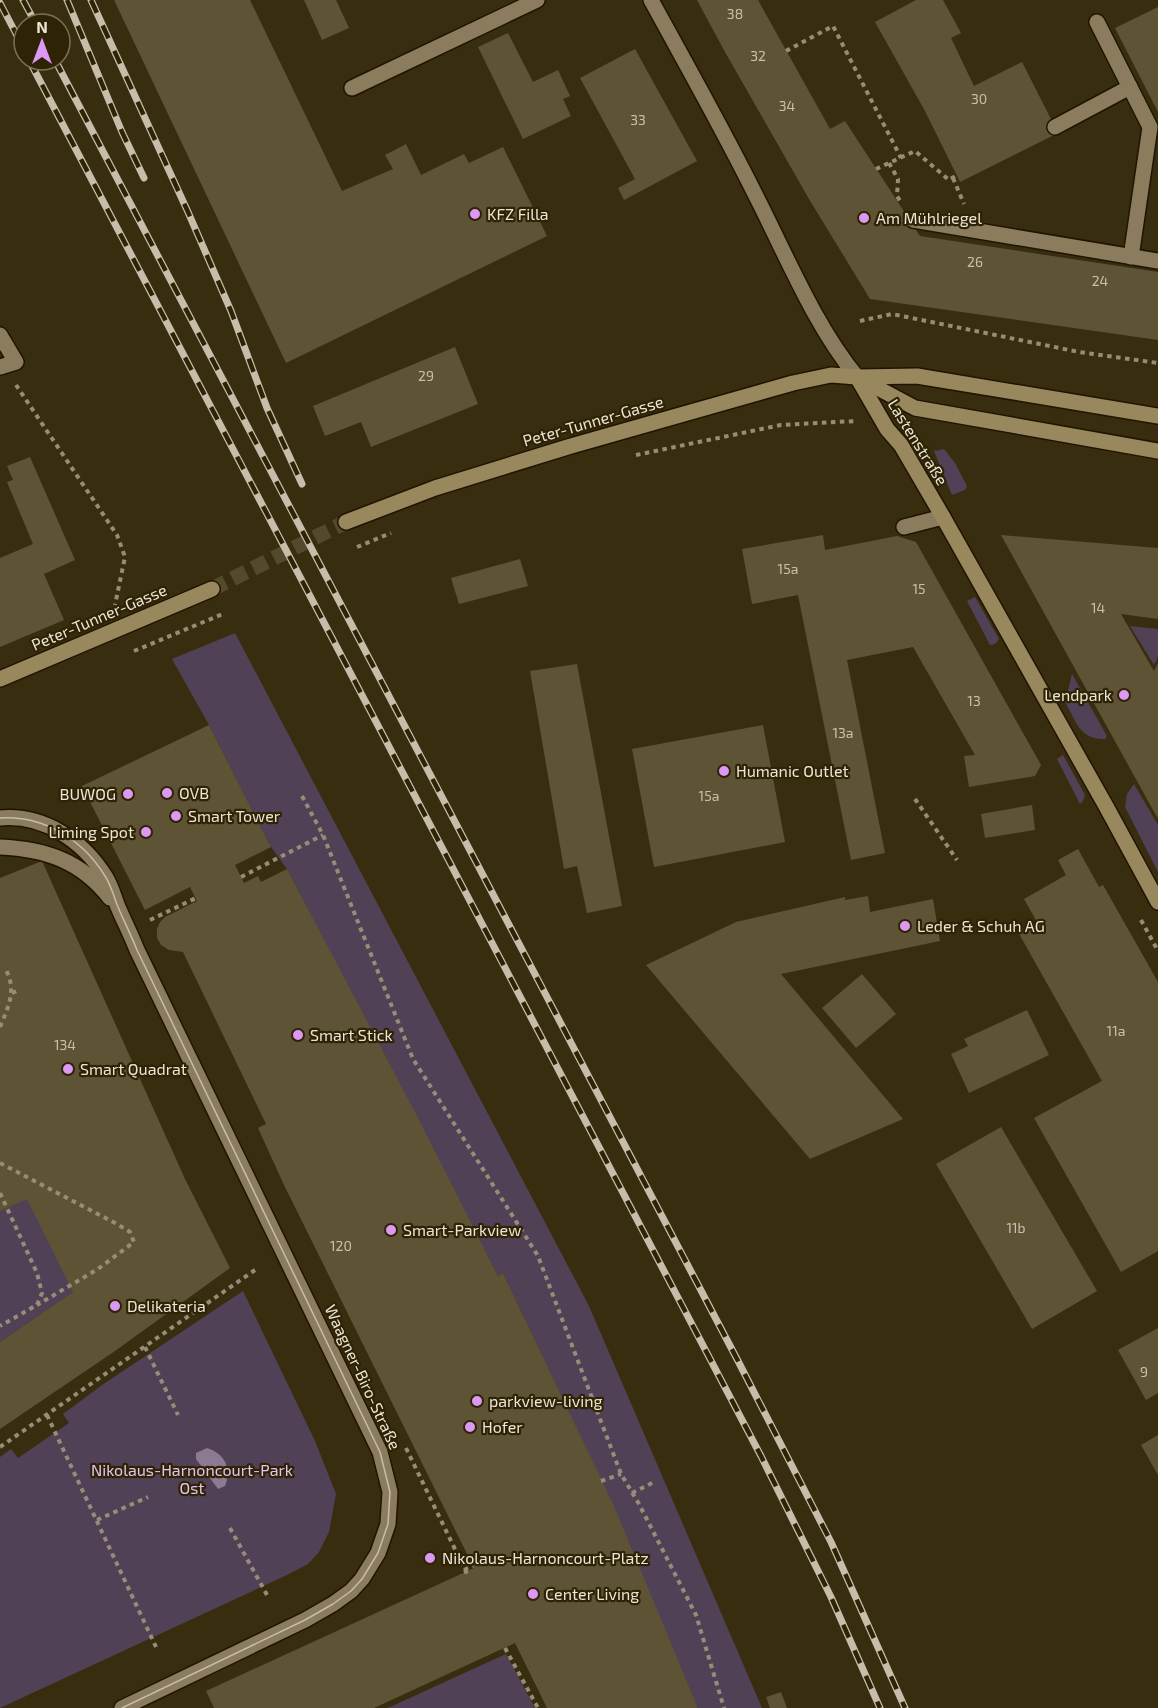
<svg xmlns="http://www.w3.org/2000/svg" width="1158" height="1708" viewBox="0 0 1158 1708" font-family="'Exo 2',sans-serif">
  <rect width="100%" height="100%" fill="#392d10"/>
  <!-- green -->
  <g fill="#514156">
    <polygon points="944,449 955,463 967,486 965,490 952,495 934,451"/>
    <polygon points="975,597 999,639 995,644 990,645 967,601"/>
    <polygon points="1130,626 1158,629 1158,657 1154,665"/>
    <polygon points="235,633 589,1306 762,1708 698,1708 586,1448 503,1273 498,1276 287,869 271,847 209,725 172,659"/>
    <path d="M1072,674L1107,736L1105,739C1080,740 1076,721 1065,702Z"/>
    <polygon points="1063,755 1085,795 1083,801 1080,804 1057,759"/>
    <polygon points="1134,784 1158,825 1158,872 1125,807 1127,794"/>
    <polygon points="0,987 142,1245 0,1342"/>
    <polygon points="243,1291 315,1441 336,1494 329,1532 319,1552 308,1564 285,1576 0,1708 0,1457 11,1449 18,1458 69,1423 63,1414 102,1385"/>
    <polygon points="506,1654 535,1708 387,1708 390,1707"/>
  </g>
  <!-- water -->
  <path fill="#8c7992" d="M207,1448C225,1454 232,1468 225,1486L218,1489L196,1459V1453Z"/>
  <!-- building -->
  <g fill="#5f5335">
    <polygon points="114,0 250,0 342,191 393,169 385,155 406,144 421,175 464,154 469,163 503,147 547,236 286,363"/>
    <polygon points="304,0 336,0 349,28 322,40"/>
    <polygon points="697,0 758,0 830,129 845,121 920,236 1158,272 1158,340 870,299 809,199 725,52"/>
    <polygon points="916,0 943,0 961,33 951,38 974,86 1022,62 1058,133 960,182 925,111 875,22"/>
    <polygon points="1158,7 1158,112 1115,28"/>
    <polygon points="508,33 533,82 558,70 570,96 563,99 571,116 523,139 478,47"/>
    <polygon points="635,49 697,161 624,200 618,188 635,179 580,78"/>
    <polygon points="455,347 478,404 371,447 361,422 325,436 313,406"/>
    <polygon points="30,457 75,560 44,574 64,620 0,647 0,558 33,544 7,482 13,480 7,466"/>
    <polygon points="823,535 825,550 897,536 916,542 1041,765 1035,776 969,787 964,756 975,755 913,647 847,660 885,853 851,860 798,595 752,604 742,549"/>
    <polygon points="1001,535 1158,548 1158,619 1121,614 1154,671 1158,663 1158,819"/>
    <polygon points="520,559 528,586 459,604 451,578"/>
    <polygon points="577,664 622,906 587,913 577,866 564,869 530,671"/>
    <polygon points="209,725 271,847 235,865 244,883 258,876 261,882 287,869 418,1118 498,1276 503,1273 613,1504 698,1708 547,1708 515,1643 374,1708 214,1708 206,1691 474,1568 284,1185 258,1128 266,1124 183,952 169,950 161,945 157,938 157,929 160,922 165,917 197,901 190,887 145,910 82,786"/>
    <polygon points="763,725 785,842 654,867 632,749"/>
    <polygon points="1032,805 1035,830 985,838 981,814"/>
    <polygon points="1078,849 1099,887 1103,885 1158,982 1158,1251 1121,1272 1034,1118 1102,1081 1018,932 1037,922 1024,899 1066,875 1058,860"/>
    <polygon points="42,861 185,1179 230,1268 115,1351 0,1429 0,1342 73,1292 27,1199 0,1211 0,878"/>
    <polygon points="868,896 870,912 933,899 940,941 781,974 903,1119 810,1159 646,965 736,922 845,897 845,900"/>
    <polygon points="862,974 896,1014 856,1048 822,1008"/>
    <polygon points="1027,1010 1049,1055 969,1093 951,1054 968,1046 964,1039"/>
    <polygon points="1001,1127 1097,1291 1032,1329 936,1164"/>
    <polygon points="1158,1328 1158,1393 1146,1400 1118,1350"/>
    <polygon points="1158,1435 1158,1475 1141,1445"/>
    <polygon points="781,1692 787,1708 770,1708 766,1697"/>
  </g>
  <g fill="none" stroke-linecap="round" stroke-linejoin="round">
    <!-- secondary-tunnel -->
    <polyline stroke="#54492d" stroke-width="15" stroke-dasharray="15 8" stroke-linecap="butt" points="212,589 346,522"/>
    <!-- lane casing -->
    <g stroke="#201500" stroke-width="18">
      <g id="lane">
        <polyline points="1097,22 1150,127 1131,257"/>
        <polyline points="1055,127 1130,87"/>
        <polyline points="913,220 1158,261"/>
        <polyline points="904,527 943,517"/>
        <path d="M0,818C44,814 83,841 105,876C111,885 114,897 118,907C124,921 131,935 137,950L380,1452L390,1492L388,1524L378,1553L362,1579L351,1591L333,1604L305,1620L122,1708"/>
        <path d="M0,847C46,849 81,861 110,898"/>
      </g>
    </g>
    <!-- street casing -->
    <g stroke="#201500" stroke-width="18">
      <g id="street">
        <path d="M651,0C687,66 724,131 757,198C787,257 815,326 857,377"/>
        <polyline points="352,88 537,0"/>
        <polyline points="0,335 16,362 0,367"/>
      </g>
    </g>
    <!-- secondary casing -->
    <g stroke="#201500" stroke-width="18">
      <g id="secondary">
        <polyline points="857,377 887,429 901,445 943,517 1107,808 1158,902"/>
        <polyline points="859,378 915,408 1158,451"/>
        <polyline points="346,522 435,488 571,446 793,383 831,375 857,377 917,376 1158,416"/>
        <polyline points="0,679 212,589"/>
      </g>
    </g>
    <!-- path -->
    <g stroke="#978d77" stroke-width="4" stroke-dasharray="4.5 4.5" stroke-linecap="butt">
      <polyline points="786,51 833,26 901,158"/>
      <polyline points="889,163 898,179 897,196 900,201"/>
      <polyline points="876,169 915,151 949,180 957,175"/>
      <polyline points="953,178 964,204"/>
      <polyline points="860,321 892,314 1079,352 1158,363"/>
      <polyline points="16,385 117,535 125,557 115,605"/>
      <polyline points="636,455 781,425 856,421"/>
      <polyline points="357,547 391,533"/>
      <polyline points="134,651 225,613"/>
      <polyline points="302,796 323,835 413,1059 538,1256 621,1474 639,1504 696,1615 724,1708"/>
      <polyline points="915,799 957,860"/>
      <polyline points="241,877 323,835"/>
      <polyline points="150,920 196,898"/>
      <polyline points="1141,920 1158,951"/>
      <polyline points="12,993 20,990"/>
      <path d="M0,1027C8,1007 17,991 6,970"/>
      <polyline points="0,1163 117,1224 130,1232 134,1242 98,1269 37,1305"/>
      <polyline points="0,1193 37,1273 42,1293 37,1305 0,1326"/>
      <polyline points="145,1347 178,1415"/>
      <polyline points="47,1415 156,1647"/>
      <polyline points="0,1447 255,1270"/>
      <polyline points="406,1448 467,1574"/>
      <polyline points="601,1481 621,1474"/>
      <polyline points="632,1493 656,1481"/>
      <polyline points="97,1520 148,1497"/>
      <polyline points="230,1528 267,1595"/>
      <polyline points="464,1570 473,1566"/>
      <polyline points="505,1648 538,1708"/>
    </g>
    <!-- lane -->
    <use href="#lane" stroke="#8a7c5d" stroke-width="15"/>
    <!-- street -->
    <use href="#street" stroke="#8a7c5d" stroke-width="15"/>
    <!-- secondary -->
    <use href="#secondary" stroke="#99875d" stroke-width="15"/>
    <!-- tram -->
    <path stroke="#c6beaa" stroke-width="1.5" d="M0,818C44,815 83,840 105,876C111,885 114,897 118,907C124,921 131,935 137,950L380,1452L390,1492L388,1524L378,1553L362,1579L351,1591L333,1604L305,1620L122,1708"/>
    <!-- rail casing -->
    <g stroke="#c6beaa" stroke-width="7">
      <g id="rail">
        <polyline points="23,0 36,24"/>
        <polyline points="67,0 122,132 144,178"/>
        <polyline points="91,0 188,212 231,311 267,408 302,484"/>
        <polyline points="0,3 24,49"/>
        <polyline points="29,60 761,1456 831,1597 880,1708"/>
        <polyline points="55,60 737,1359 831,1542 905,1708"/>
      </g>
    </g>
    <!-- rail -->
    <use href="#rail" stroke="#2e2305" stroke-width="4.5" stroke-dasharray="14" stroke-linecap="butt"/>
  </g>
  <!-- markers -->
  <g fill="#dd98f3" stroke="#2e2305" stroke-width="2">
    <circle cx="475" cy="214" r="6"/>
    <circle cx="864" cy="218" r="6"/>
    <circle cx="1124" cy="695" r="6"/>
    <circle cx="724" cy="771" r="6"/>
    <circle cx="167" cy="793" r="6"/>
    <circle cx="128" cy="794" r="6"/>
    <circle cx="176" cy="816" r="6"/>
    <circle cx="146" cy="832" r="6"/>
    <circle cx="905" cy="926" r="6"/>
    <circle cx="298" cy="1035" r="6"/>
    <circle cx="68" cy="1069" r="6"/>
    <circle cx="391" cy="1230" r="6"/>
    <circle cx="115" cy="1306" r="6"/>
    <circle cx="477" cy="1401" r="6"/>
    <circle cx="470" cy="1427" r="6"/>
    <circle cx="430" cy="1558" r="6"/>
    <circle cx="533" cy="1594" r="6"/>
  </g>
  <g text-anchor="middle" stroke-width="4.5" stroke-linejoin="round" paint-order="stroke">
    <!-- number labels -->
    <g font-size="14" fill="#c9c0ac">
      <text x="735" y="19">38</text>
      <text x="758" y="61">32</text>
      <text x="979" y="104">30</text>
      <text x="787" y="111">34</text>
      <text x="638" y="125">33</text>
      <text x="975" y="267">26</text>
      <text x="1100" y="286">24</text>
      <text x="426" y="381">29</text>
      <text x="788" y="574">15a</text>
      <text x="919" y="594">15</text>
      <text x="1098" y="613">14</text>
      <text x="974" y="706">13</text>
      <text x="843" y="738">13a</text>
      <text x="709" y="801">15a</text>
      <text x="1116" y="1036">11a</text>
      <text x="65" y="1050">134</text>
      <text x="1016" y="1233">11b</text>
      <text x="341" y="1251">120</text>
      <text x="1144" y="1377">9</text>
    </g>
    <!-- poi labels -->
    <g font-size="16" fill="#ece5d4" stroke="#2e2305" text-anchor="start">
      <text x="487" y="220">KFZ Filla</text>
      <text x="876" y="224">Am Mühlriegel</text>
      <text x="1112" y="701" text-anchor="end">Lendpark</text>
      <text x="736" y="777">Humanic Outlet</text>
      <text x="179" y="799">OVB</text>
      <text x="116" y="800" text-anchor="end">BUWOG</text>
      <text x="188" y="822">Smart Tower</text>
      <text x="134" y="838" text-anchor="end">Liming Spot</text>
      <text x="917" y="932">Leder &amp; Schuh AG</text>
      <text x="310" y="1041">Smart Stick</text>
      <text x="80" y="1075">Smart Quadrat</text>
      <text x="403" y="1236">Smart-Parkview</text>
      <text x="127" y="1312">Delikateria</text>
      <text x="489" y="1407">parkview-living</text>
      <text x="482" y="1433">Hofer</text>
      <text x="442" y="1564">Nikolaus-Harnoncourt-Platz</text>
      <text x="545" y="1600">Center Living</text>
    </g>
    <!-- street labels -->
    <g font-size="16" fill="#ece5d4" stroke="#2e2305">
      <text transform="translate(593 421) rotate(-16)" y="6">Peter-Tunner-Gasse</text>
      <text transform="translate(918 442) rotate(58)" y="6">Lastenstraße</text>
      <text transform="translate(99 617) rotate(-23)" y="6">Peter-Tunner-Gasse</text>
      <text transform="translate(363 1377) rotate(65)" y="6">Waagner-Biro-Straße</text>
    </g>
    <!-- park labels -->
    <g font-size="16" fill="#e4c1ef" stroke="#2e2305">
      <text x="192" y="1476">Nikolaus-Harnoncourt-Park<tspan x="192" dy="18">Ost</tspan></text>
    </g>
  </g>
  <!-- north arrow -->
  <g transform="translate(42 42)"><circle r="28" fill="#2e2305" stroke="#7a7158" stroke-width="1.5"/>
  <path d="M0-4.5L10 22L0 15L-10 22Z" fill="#dd98f3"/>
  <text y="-9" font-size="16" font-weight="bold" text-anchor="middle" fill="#ece5d4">N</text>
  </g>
</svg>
